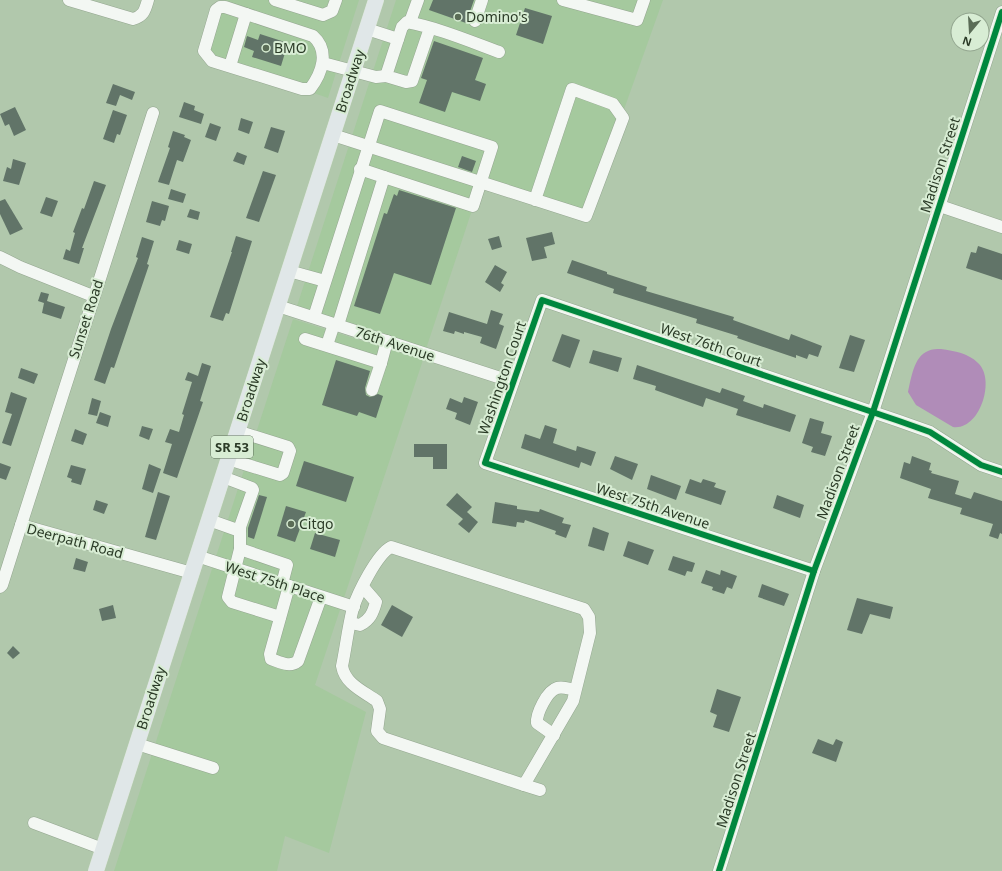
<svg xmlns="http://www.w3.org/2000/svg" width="1002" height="871" viewBox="0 0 1002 871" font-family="'Noto Sans',sans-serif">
  <rect width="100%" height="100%" fill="#b1c8ac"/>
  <!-- built -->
  <g fill="#a5c99e">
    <polygon points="225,0 359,0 328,98 207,56"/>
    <polygon points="396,0 663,0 586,216 481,183 426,349 297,306"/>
    <polygon points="293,319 423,360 315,685 366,712 329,853 285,836 277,871 114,871"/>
  </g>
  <!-- water -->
  <path fill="#b08cb8" d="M941,349C955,351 968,353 978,363C996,379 980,431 953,427L916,405L908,392C911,379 914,356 928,351C932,349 937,349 941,349Z"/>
  <!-- building -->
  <g fill="#617468">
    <polygon points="433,0 474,0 466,23 429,10"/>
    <polygon points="525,8 552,16 543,44 516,35"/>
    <polygon points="260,34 288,43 281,66 252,57 254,51 244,47 247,36 258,40"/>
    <polygon points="434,41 483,58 475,80 486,84 480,101 452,92 445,112 419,103 427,80 421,78"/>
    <polygon points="113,84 135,92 132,100 120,95 116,106 106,103"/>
    <polygon points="184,102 195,106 194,110 204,114 201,124 179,117"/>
    <polygon points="15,107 26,130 14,136 9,124 5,126 0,114"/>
    <polygon points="113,110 127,115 120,135 117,134 114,143 103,139"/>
    <polygon points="241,118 253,122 249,134 238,130"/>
    <polygon points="210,123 221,127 216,141 205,137"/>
    <polygon points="271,127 285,131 278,153 264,148"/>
    <polygon points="173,131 185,135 184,137 191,140 183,162 177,160 169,185 158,182 170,148 168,147"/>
    <polygon points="237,152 247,156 244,165 233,161"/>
    <polygon points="462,156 476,161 472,172 458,167"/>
    <polygon points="13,159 26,163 19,185 3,181 7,167 11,169"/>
    <polygon points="263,171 276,175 259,222 246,218"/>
    <polygon points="94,181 106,185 82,248 84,248 79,264 63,259 66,249 70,251 75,233 73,232 82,208 84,209"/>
    <polygon points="171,189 186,194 183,203 168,199"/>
    <polygon points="399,190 456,208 431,285 394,273 380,314 354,306 384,213 387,214 394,194 397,196"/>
    <polygon points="46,197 58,201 52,217 40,213"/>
    <polygon points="5,199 23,229 10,235 0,214 0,201"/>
    <polygon points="152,201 169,206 165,221 162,220 160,226 146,222"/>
    <polygon points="190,209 200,212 198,220 187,217"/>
    <polygon points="552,232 555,244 544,247 547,258 532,261 526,238"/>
    <polygon points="236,236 252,241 229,314 226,313 223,321 210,317 232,252 231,252"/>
    <polygon points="499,236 502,247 492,250 488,239"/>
    <polygon points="142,237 154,241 147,264 149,265 114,368 111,367 105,384 94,380 111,329 138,258 136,257"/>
    <polygon points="179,240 192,244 189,254 176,250"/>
    <polygon points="978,246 1002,254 1002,280 966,268 971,252 976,253"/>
    <polygon points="572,260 607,272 607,274 647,287 646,291 734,317 733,320 789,340 791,334 822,346 818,357 809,354 807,359 796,355 796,358 737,338 738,336 696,323 697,319 613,293 614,289 567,273"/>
    <polygon points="495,265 507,272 501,283 504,285 500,292 485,282"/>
    <polygon points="41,292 49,294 47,301 65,307 61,319 42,313 44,303 38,301"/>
    <polygon points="491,310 503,314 499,324 504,326 496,349 480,343 482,337 464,332 464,334 455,331 454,334 443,331 449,312 487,324"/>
    <polygon points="562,334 580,340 570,368 552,361"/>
    <polygon points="850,335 865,340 854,372 839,368"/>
    <polygon points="593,350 622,358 618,372 589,363"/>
    <polygon points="336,360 370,371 365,388 366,395 370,397 378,394 383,396 376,418 359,412 357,416 322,405"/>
    <polygon points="202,363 211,366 200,401 203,402 177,478 163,473 172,444 165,442 170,429 179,432 184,415 182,414 192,382 185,380 188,372 198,376"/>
    <polygon points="637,365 720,393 722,388 745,396 743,401 763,408 764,404 796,415 790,432 736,415 738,409 706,398 703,407 655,390 656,386 633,379"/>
    <polygon points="21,368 38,374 34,384 18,378"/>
    <polygon points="11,392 27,398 11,446 2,443 12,414 5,412"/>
    <polygon points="464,397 478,402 470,425 455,419 457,413 446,409 450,398 462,403"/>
    <polygon points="92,398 101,401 97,416 88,414"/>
    <polygon points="100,412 111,416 108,427 96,423"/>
    <polygon points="810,418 824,422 821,433 832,436 825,456 811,452 813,447 802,443"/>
    <polygon points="545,425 557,429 553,443 576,451 577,446 596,452 591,466 581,462 579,468 521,448 525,434 540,439"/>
    <polygon points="142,426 153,429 149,440 139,436"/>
    <polygon points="75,429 87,434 83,445 71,441"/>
    <polygon points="414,444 447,444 447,469 433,469 433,457 414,457"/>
    <polygon points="615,456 638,464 632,480 610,469"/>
    <polygon points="912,456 931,463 929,470 932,471 931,473 959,481 955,494 971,499 974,492 1002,501 1002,534 1000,533 998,539 989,536 993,524 960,514 962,508 928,498 931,489 900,478 904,462 910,464"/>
    <polygon points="304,461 354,477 346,502 296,486"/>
    <polygon points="0,463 11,467 6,480 0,478"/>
    <polygon points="149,464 161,469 153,493 142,489"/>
    <polygon points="71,465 86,469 81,485 71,482 72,479 67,477"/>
    <polygon points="651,475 681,486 676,500 647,489"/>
    <polygon points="690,479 701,483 703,479 716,483 714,487 726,491 721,505 685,493"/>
    <polygon points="158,492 170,496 156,540 145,537"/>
    <polygon points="457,493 472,507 467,512 478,522 469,533 458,524 463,519 446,505"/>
    <polygon points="259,495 267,497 254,539 248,537 248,528"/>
    <polygon points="777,495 804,505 800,518 773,508"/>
    <polygon points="96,500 108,504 104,514 93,510"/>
    <polygon points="495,502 517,506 517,509 539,512 540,509 564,518 562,523 571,525 566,538 555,534 556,531 525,520 524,523 517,522 516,527 492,523"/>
    <polygon points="286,506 306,512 295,542 277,536"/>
    <polygon points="593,527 609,533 604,551 588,546"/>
    <polygon points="315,533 340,540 335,557 310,549"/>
    <polygon points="628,541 654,550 648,565 623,556"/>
    <polygon points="673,556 695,563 692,572 687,571 685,576 668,570"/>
    <polygon points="76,558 88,562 85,572 73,569"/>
    <polygon points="706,570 720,575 721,570 737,576 732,589 727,587 724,594 712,590 713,587 701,583"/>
    <polygon points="762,584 789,594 784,606 758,597"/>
    <polygon points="857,598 893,607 890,619 870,614 862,634 847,630"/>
    <polygon points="113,605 116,618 102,621 99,609"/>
    <polygon points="392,605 413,617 402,637 381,625"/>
    <polygon points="13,646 20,653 13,659 7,653"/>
    <polygon points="717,689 741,697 729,732 713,727 717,715 710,712"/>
    <polygon points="818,739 833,745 836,739 843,742 836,762 812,753"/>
  </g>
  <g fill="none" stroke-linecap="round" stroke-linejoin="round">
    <!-- minor casing -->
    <g stroke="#94a690" stroke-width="13">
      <g id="minor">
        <path d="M69,0L133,19C144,16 145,10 148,0"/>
        <polyline points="275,0 323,15 332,11 336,0"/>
        <polyline points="563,0 637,20 644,0"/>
        <path d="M220,7H225L313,36C330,51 322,73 310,89H302L212,61L204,51L216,10Z"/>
        <polyline points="475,21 482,0"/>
        <polyline points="410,22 418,0"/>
        <path d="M430,28L412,81L406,82L386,76L402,27L407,22C438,28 469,41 499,52"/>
        <polyline points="367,29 398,39"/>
        <polyline points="323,63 376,77 386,76"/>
        <polyline points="230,66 246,14"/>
        <polyline points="333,135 586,216 623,118 613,104 572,89 535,200"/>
        <polyline points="940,206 1002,227"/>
        <polyline points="0,257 20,267 93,296"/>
        <polyline points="289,271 325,281"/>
        <polyline points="278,306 513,382"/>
        <polyline points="314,317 380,111 492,147 473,206 384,177"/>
        <polyline points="338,325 384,177 360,169"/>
        <polyline points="305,339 381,363 387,341"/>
        <polyline points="327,345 334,324"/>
        <polyline points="372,390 381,363"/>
        <polyline points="228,459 280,475 283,473 290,451 288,447 237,431"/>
        <polyline points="223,477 252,488 253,490 240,527 240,549 228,597 232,602 280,617"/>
        <polyline points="209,520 240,531"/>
        <polyline points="21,525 153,113"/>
        <path d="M391,547L584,609L589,617L590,633L573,701L524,785L383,738L377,731L380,709L377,701C363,691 345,684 342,666C346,647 348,627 353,608C358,593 377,554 391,547Z"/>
        <polyline points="240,549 287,565 282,584"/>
        <polyline points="197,556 354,607"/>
        <polyline points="814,571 485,463 542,300 899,421 930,432 981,465 1002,472"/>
        <path d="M289,586L270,654L271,659C280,662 290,668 298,661L321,597"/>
        <polyline points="0,587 2,585 21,525 192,573"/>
        <path d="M351,623L360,625C370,620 373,613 376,602L363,587"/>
        <path d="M554,735L537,723C536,714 547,691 557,688C563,686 569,689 575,690"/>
        <polyline points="137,744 213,768"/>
        <polyline points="524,785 540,790"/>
        <polyline points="34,823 103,849"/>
        <polyline points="719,871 814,571 873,412 1002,12"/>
      </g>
    </g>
    <!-- major casing -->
    <g stroke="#dce6da" stroke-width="16">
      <polyline id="major" points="96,871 376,0"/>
    </g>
    <!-- minor -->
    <use href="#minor" stroke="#f3f7f3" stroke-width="12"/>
    <!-- major -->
    <use href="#major" stroke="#e0e7e8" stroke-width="15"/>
    <!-- cycleway casing -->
    <g stroke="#d8edd4" stroke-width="8">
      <g id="cycleway">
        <polyline points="814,571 485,463 542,300 899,421 930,432 981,465 1002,472"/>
        <polyline points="719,871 814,571 873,412 1002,12"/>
      </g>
    </g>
    <!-- cycleway -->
    <use href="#cycleway" stroke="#00873e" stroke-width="6"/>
  </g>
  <!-- markers -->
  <g fill="#5a6c56" stroke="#d8edd4" stroke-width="1.5">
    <circle cx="458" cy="17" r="4"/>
    <circle cx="266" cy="48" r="4"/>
    <circle cx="291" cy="524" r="4"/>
  </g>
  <g text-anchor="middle" stroke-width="4" stroke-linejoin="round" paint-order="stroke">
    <!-- shield labels -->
    <rect fill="#d8edd4" stroke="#5f705b" stroke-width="1" x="211" y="436" width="42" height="22" rx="3"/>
    <g font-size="13" font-weight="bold" fill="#2b3b27">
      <text x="232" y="452">SR 53</text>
    </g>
    <!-- poi labels -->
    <g font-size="14" fill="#2b3b27" stroke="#d8edd4" text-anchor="start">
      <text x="466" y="22">Domino's</text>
      <text x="274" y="53">BMO</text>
      <text x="299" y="529">Citgo</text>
    </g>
    <!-- street labels -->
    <g font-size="14" fill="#2b3b27" stroke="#d8edd4">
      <text transform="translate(350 81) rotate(-72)" y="5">Broadway</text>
      <text transform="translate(940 165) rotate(-72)" y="5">Madison Street</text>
      <text transform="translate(86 319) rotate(-72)" y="5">Sunset Road</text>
      <text transform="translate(395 344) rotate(18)" y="5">76th Avenue</text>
      <text transform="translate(711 345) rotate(19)" y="5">West 76th Court</text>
      <text transform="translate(502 378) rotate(-71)" y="5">Washington Court</text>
      <text transform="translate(251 390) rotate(-72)" y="5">Broadway</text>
      <text transform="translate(838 472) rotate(-70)" y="5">Madison Street</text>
      <text transform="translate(653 506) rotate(18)" y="5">West 75th Avenue</text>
      <text transform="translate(75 541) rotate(15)" y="5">Deerpath Road</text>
      <text transform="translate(275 582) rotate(18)" y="5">West 75th Place</text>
      <text transform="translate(151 698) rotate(-72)" y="5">Broadway</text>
      <text transform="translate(736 780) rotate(-72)" y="5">Madison Street</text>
    </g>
  </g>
  <!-- north arrow -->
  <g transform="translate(970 32) rotate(198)"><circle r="19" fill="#d8edd4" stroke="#93a68f"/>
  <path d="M0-3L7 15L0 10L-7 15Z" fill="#5a6c56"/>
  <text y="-6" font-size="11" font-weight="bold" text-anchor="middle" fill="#2b3b27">N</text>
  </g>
</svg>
